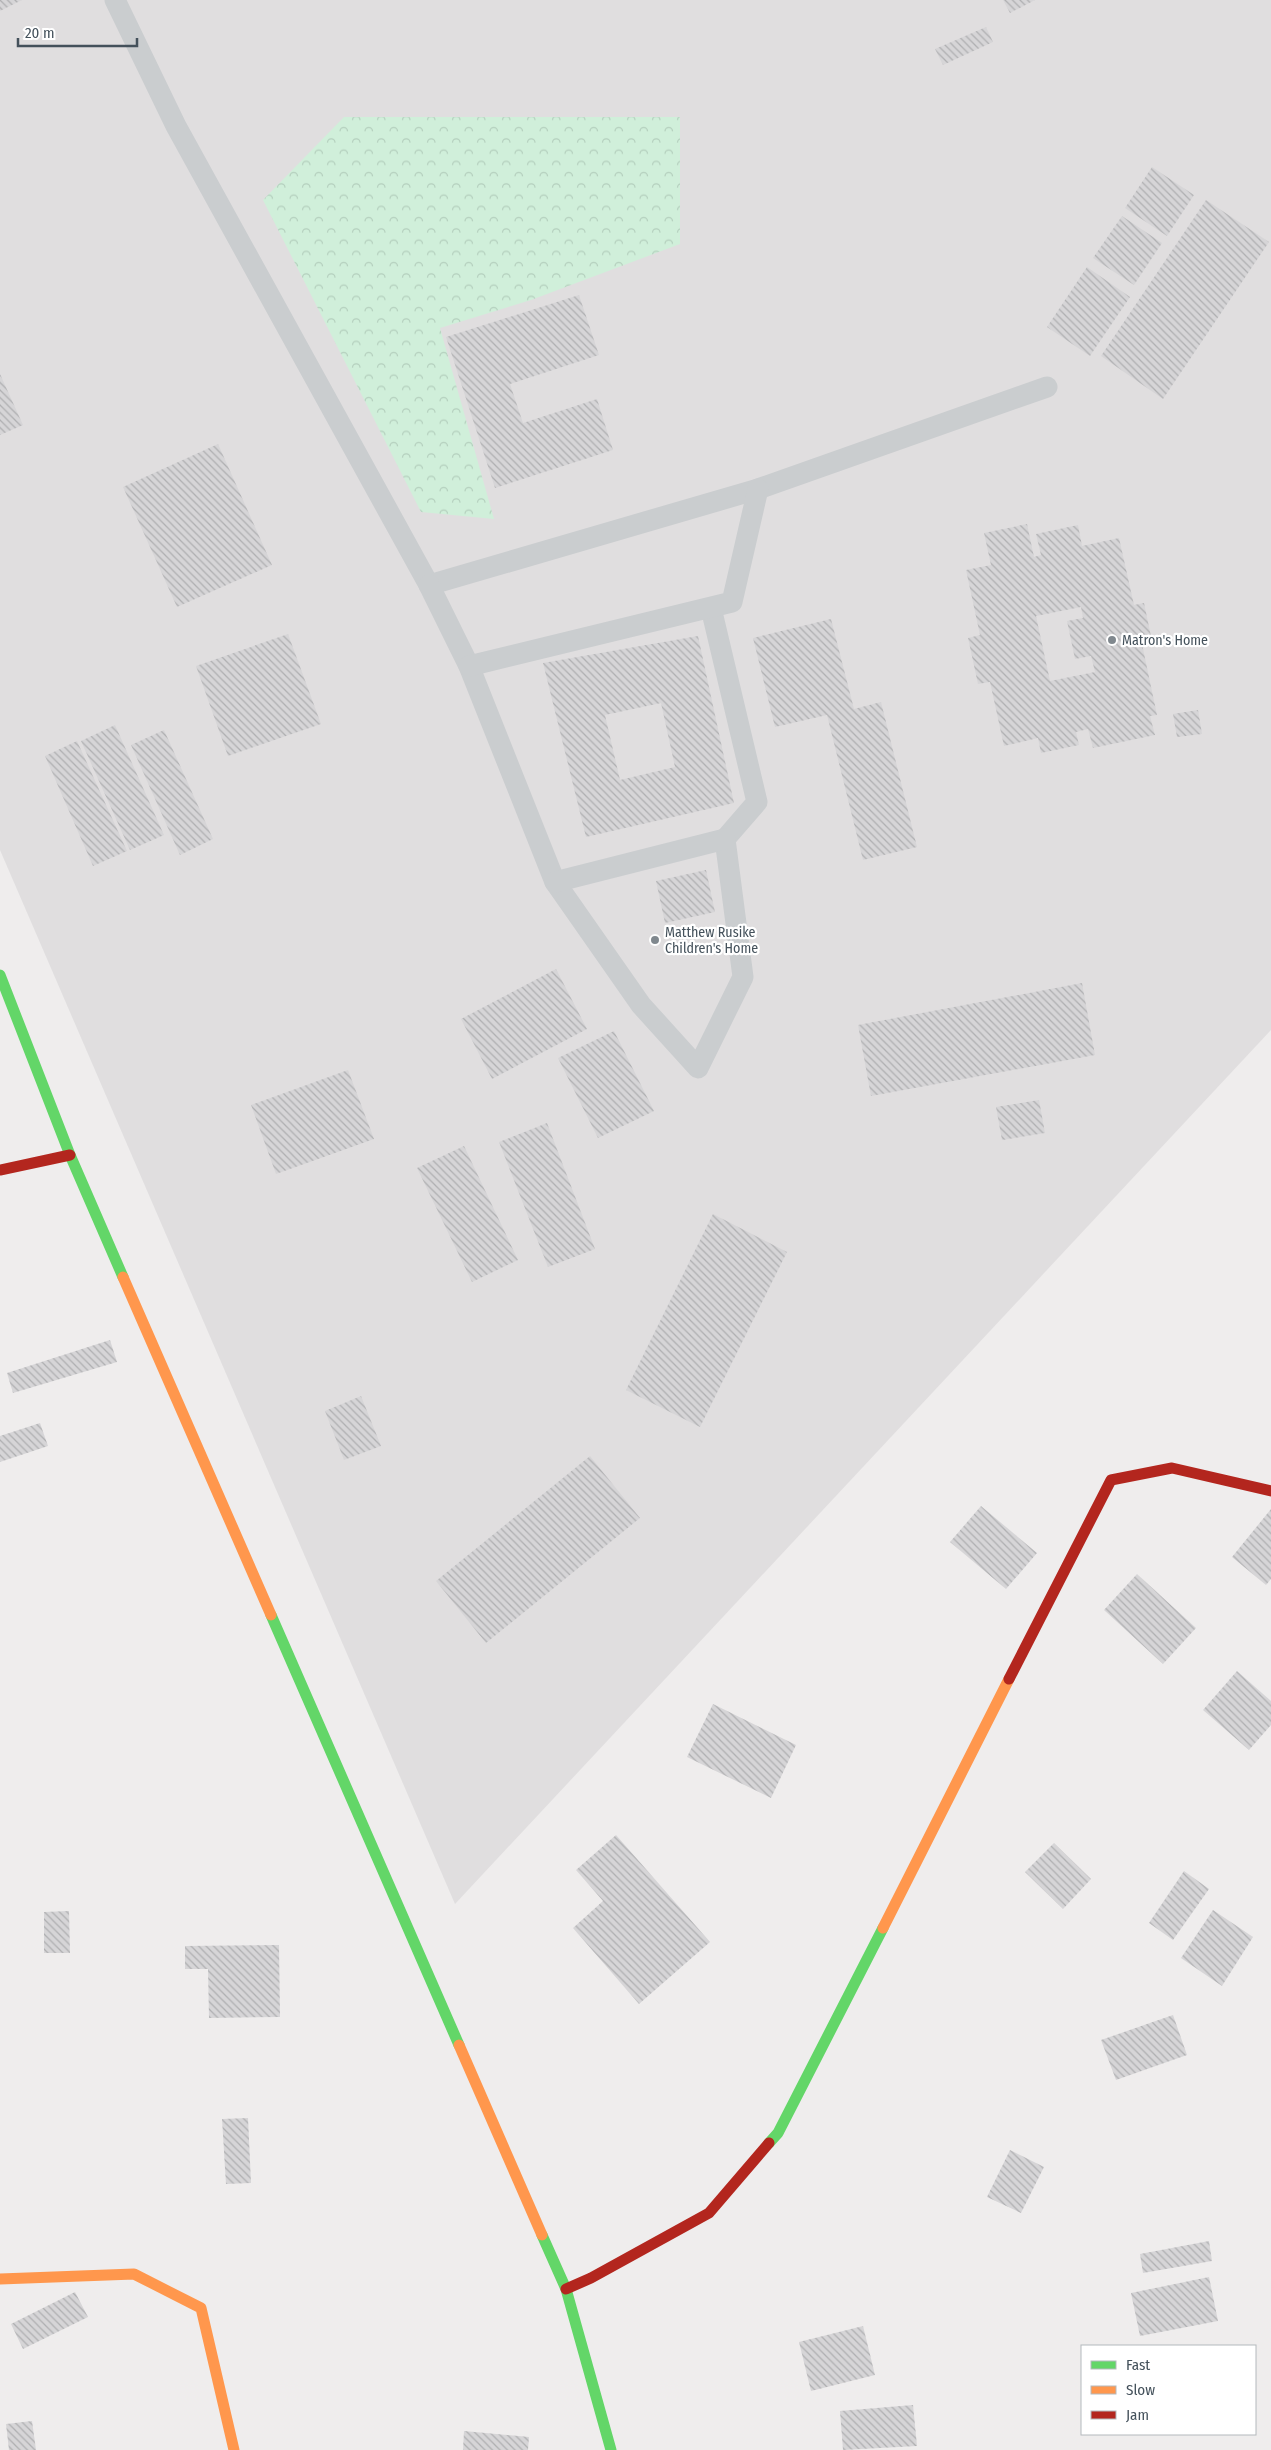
<svg xmlns="http://www.w3.org/2000/svg" width="1271" height="2450" viewBox="0 0 1271 2450" font-family="'Fira Sans Condensed',sans-serif">
  <defs>
    <pattern id="forest-crowns" width="20" height="18" patternUnits="userSpaceOnUse" patternTransform="scale(1.25)"><rect width="20" height="18" fill="#d0efda"/><path d="M2 6a3 3 0 1 1 6 0M12 15a3 3 0 1 1 6 0" fill="none" stroke="#b4cfbd"/></pattern>
    <pattern id="building-back-hatch" width="6" height="6" patternUnits="userSpaceOnUse" patternTransform="scale(1.25)"><rect width="6" height="6" fill="#d6d5d7"/><path d="M-1 5l2 2M0 0l6 6M5-1l2 2" fill="none" stroke="#afafb1"/></pattern>
  </defs>
  <rect width="100%" height="100%" fill="#efeded"/>
  <!-- education -->
  <polygon fill="#e0dedf" points="0,0 1271,0 1271,1030 455,1904 0,850"/>
  <!-- forest -->
  <polygon fill="url(#forest-crowns)" points="344,117 680,117 680,244 531,300 440,328 494,519 421,512 263,200"/>
  <!-- building -->
  <g fill="url(#building-back-hatch)" fill-rule="evenodd">
    <polygon points="0,0 22,0 0,11"/>
    <polygon points="1003,0 1035,0 1010,13"/>
    <polygon points="986,27 993,42 943,65 935,49"/>
    <polygon points="1152,167 1194,195 1167,236 1125,208"/>
    <polygon points="1206,200 1269,242 1163,399 1101,356"/>
    <polygon points="1122,216 1162,243 1134,285 1093,258"/>
    <polygon points="1087,267 1130,297 1090,356 1047,327"/>
    <polygon points="579,295 599,355 510,384 523,423 597,399 613,450 495,488 446,337"/>
    <polygon points="0,374 23,425 0,435"/>
    <polygon points="218,444 272,565 177,607 123,487"/>
    <path d="M1027,524L1034,557L1041,555L1036,534L1078,525L1082,546L1119,538L1134,605L1144,603L1152,641L1142,644L1157,715L1150,716L1155,735L1093,748L1088,729L1076,732L1079,745L1041,753L1038,738L1004,746L990,682L978,684L968,638L980,635L966,570L991,565L984,533ZM1081,607L1083,618L1067,621L1075,659L1091,656L1095,672L1050,681L1036,616Z"/>
    <polygon points="831,619 854,709 881,702 917,847 863,860 827,715 775,727 753,638"/>
    <polygon points="288,634 321,724 228,756 196,666"/>
    <path d="M698,636L734,803L586,837L543,663ZM661,703L675,767L620,780L605,715Z"/>
    <polygon points="1198,710 1202,734 1177,737 1173,714"/>
    <polygon points="115,725 164,835 130,850 81,741"/>
    <polygon points="164,730 213,839 180,855 131,745"/>
    <polygon points="77,741 127,851 93,866 45,756"/>
    <polygon points="706,870 715,912 665,923 656,881"/>
    <polygon points="556,969 587,1029 492,1079 461,1019"/>
    <polygon points="1082,983 1095,1055 871,1096 858,1025"/>
    <polygon points="614,1031 654,1111 598,1138 558,1058"/>
    <polygon points="348,1070 374,1139 276,1174 251,1105"/>
    <polygon points="1039,1100 1045,1133 1002,1140 996,1107"/>
    <polygon points="547,1123 595,1249 548,1267 499,1142"/>
    <polygon points="464,1146 518,1260 472,1282 417,1168"/>
    <polygon points="713,1214 787,1252 700,1427 626,1390"/>
    <polygon points="110,1340 117,1362 13,1393 7,1373"/>
    <polygon points="361,1396 381,1446 344,1460 325,1411"/>
    <polygon points="40,1423 48,1446 0,1462 0,1436"/>
    <polygon points="590,1456 640,1518 486,1643 436,1581"/>
    <polygon points="981,1506 1037,1553 1006,1589 950,1542"/>
    <polygon points="1271,1509 1271,1579 1266,1585 1232,1557"/>
    <polygon points="1137,1574 1196,1628 1163,1664 1104,1610"/>
    <polygon points="1237,1671 1271,1701 1271,1725 1249,1750 1203,1710"/>
    <polygon points="713,1704 796,1745 771,1798 687,1757"/>
    <polygon points="616,1835 710,1942 639,2004 573,1928 603,1901 576,1870"/>
    <polygon points="1054,1843 1091,1879 1063,1909 1025,1872"/>
    <polygon points="1184,1871 1209,1889 1173,1940 1149,1923"/>
    <polygon points="1213,1910 1253,1937 1222,1986 1181,1958"/>
    <polygon points="69,1911 70,1953 44,1953 44,1912"/>
    <polygon points="279,1945 280,2017 209,2018 208,1969 185,1969 185,1946"/>
    <polygon points="1173,2015 1187,2055 1116,2080 1101,2040"/>
    <polygon points="248,2118 251,2183 226,2184 222,2119"/>
    <polygon points="1010,2150 1044,2167 1021,2213 987,2197"/>
    <polygon points="1209,2241 1212,2261 1143,2273 1140,2254"/>
    <polygon points="1209,2277 1218,2321 1140,2336 1131,2293"/>
    <polygon points="75,2292 88,2317 23,2349 11,2324"/>
    <polygon points="863,2326 875,2375 811,2391 799,2342"/>
    <polygon points="913,2405 917,2446 843,2450 840,2411"/>
    <polygon points="32,2421 36,2450 9,2450 6,2424"/>
    <polygon points="464,2431 529,2437 528,2450 463,2450"/>
  </g>
  <g fill="none" stroke-linecap="round" stroke-linejoin="round">
    <!-- lane -->
    <g stroke="#cacdcf" stroke-width="21">
      <polyline points="115,0 176,126 429,585 758,489 1047,387"/>
      <polyline points="429,585 469,666 555,882 641,1005 698,1068 743,977 725,839 757,802 711,608"/>
      <polyline points="469,666 732,602 758,489"/>
      <polyline points="555,882 725,839"/>
    </g>
    <!-- fast -->
    <g stroke="#63d668" stroke-width="11">
      <polyline points="0,975 70,1155 123,1277"/>
      <polyline points="271,1615 459,2045"/>
      <polyline points="769,2143 778,2133 883,1928"/>
      <polyline points="542,2235 566,2289 611,2450"/>
    </g>
    <!-- slow -->
    <g stroke="#ff974d" stroke-width="11">
      <polyline points="123,1277 271,1615"/>
      <polyline points="883,1928 1009,1679"/>
      <polyline points="459,2045 542,2235"/>
      <polyline points="0,2279 134,2274 201,2308 234,2450"/>
    </g>
    <!-- jam -->
    <g stroke="#b3261e" stroke-width="11">
      <polyline points="0,1170 70,1155"/>
      <polyline points="1009,1679 1111,1480 1172,1468 1271,1491"/>
      <polyline points="566,2289 591,2278 709,2213 769,2143"/>
    </g>
  </g>
  <!-- markers -->
  <g fill="#80888e" stroke="#fff" stroke-width="2">
    <circle cx="1112" cy="640" r="5"/>
    <circle cx="655" cy="940" r="5"/>
  </g>
  <g text-anchor="middle" stroke-width="4.5" stroke-linejoin="round" paint-order="stroke">
    <!-- poi labels -->
    <g font-size="14" fill="#44515b" stroke="#fff" text-anchor="start">
      <text x="1122" y="645">Matron's Home</text>
      <text x="665" y="937">Matthew Rusike<tspan x="665" dy="16">Children's Home</tspan></text>
    </g>
  </g>
  <!-- legend -->
  <rect x="1081" y="2345" width="175" height="90" fill="#ffffff" stroke="#b4b9bd"/>
  <rect x="1091" y="2361" width="25" height="8" fill="#63d668" stroke="#b4b9bd"/>
  <text x="1126" y="2370" font-size="15" fill="#44515b">Fast</text>
  <rect x="1091" y="2386" width="25" height="8" fill="#ff974d" stroke="#b4b9bd"/>
  <text x="1126" y="2395" font-size="15" fill="#44515b">Slow</text>
  <rect x="1091" y="2411" width="25" height="8" fill="#b3261e" stroke="#b4b9bd"/>
  <text x="1126" y="2420" font-size="15" fill="#44515b">Jam</text>
  <!-- scale -->
  <path d="M18 38v8h119v-8" fill="none" stroke="#44515b" stroke-width="2.5"/>
  <text x="25" y="38" font-size="15" fill="#44515b" stroke="#ffffff" stroke-width="4" paint-order="stroke">20 m</text>
</svg>
